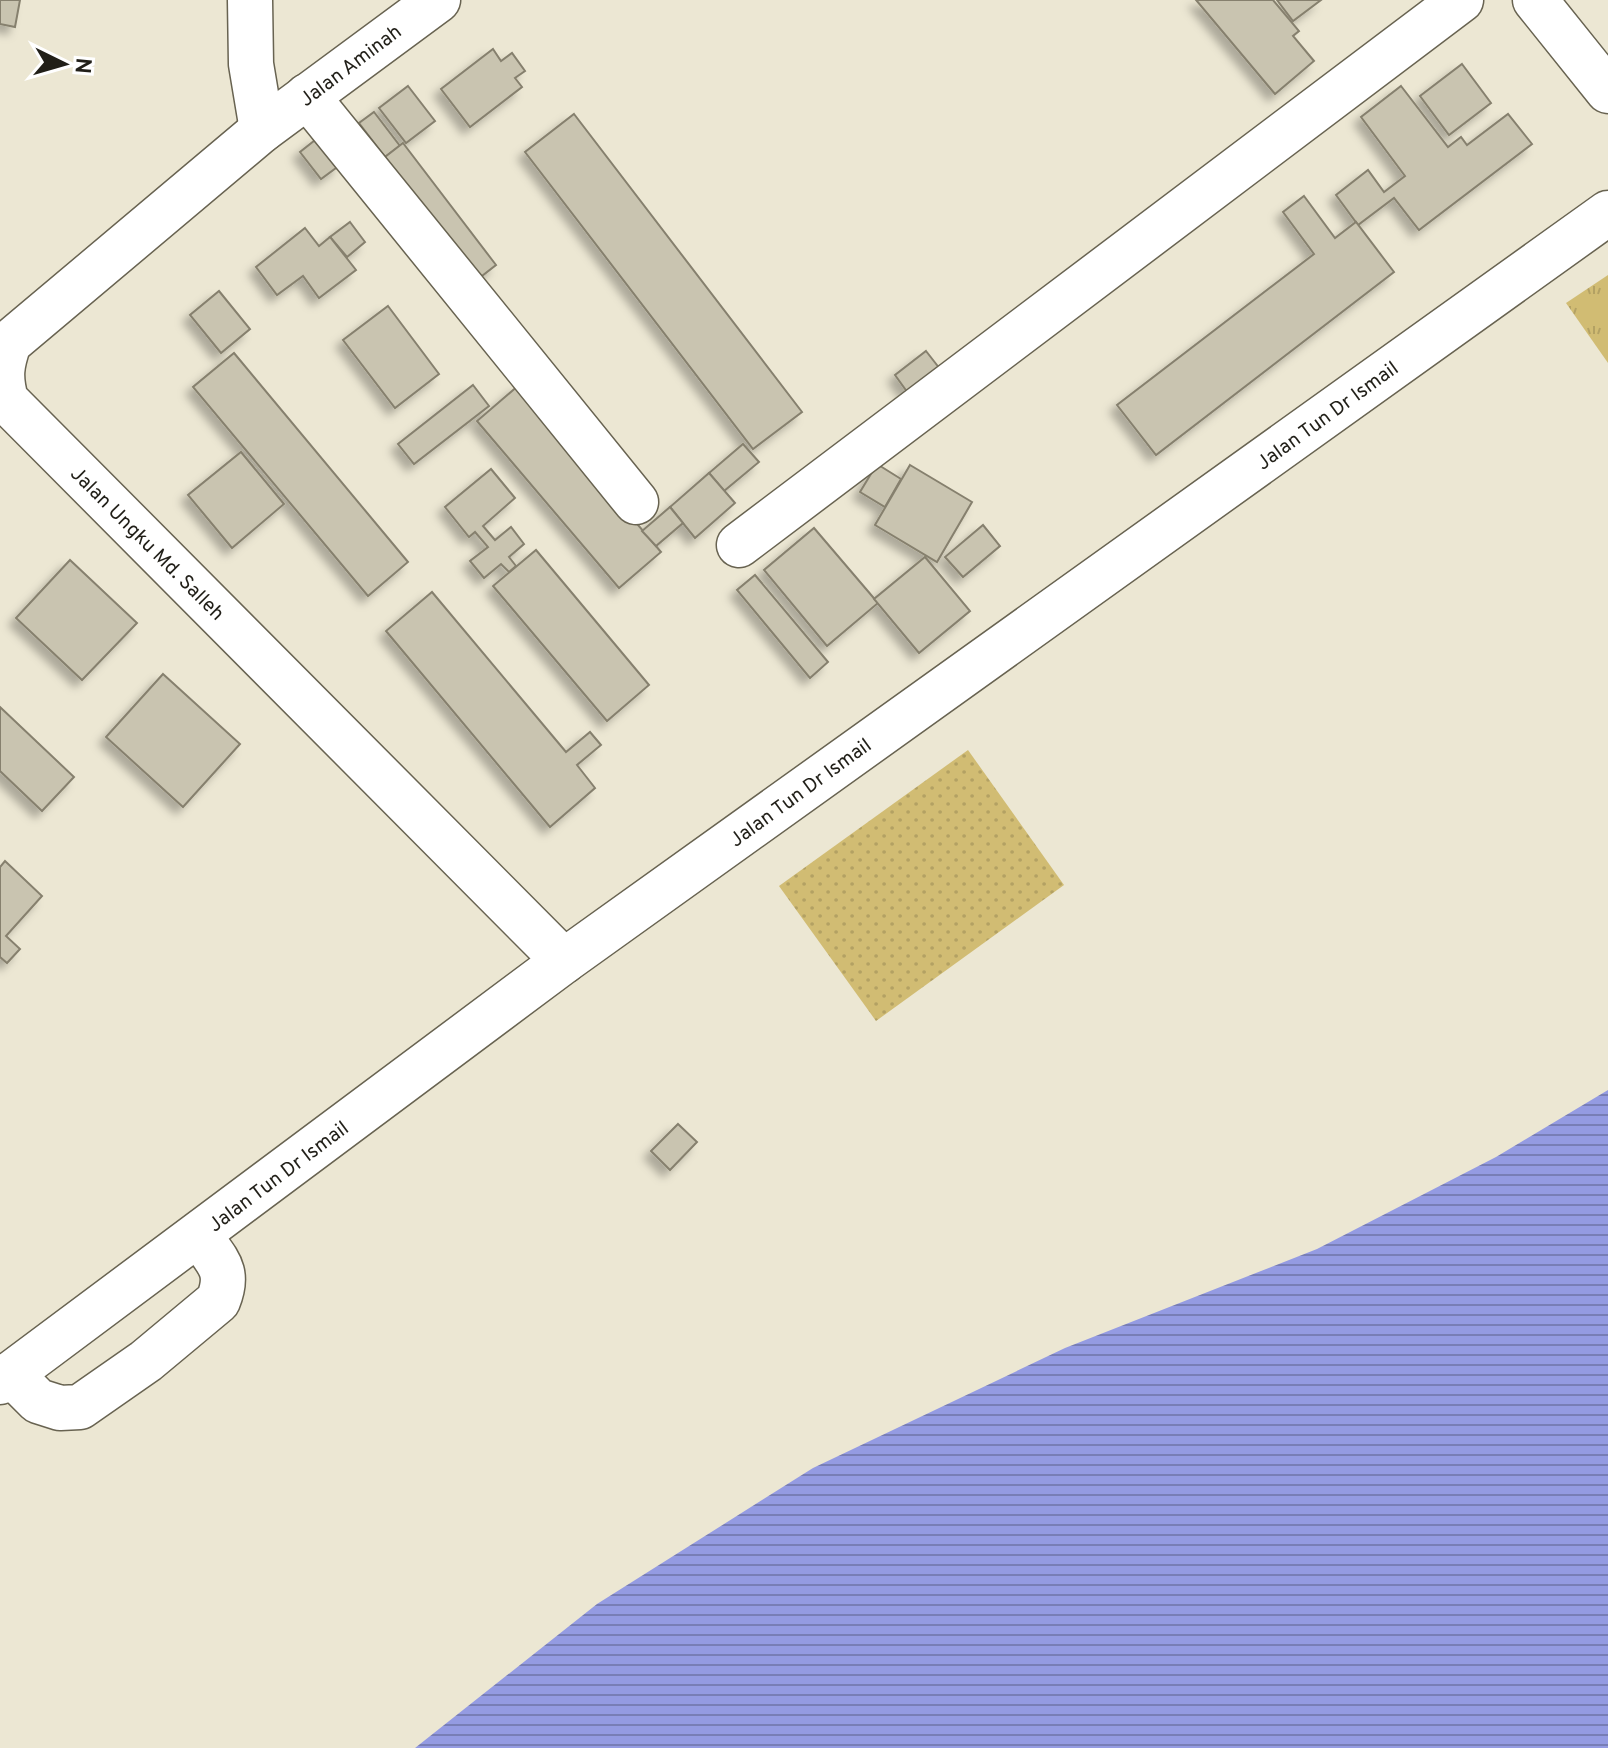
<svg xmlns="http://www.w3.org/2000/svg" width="1608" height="1748" viewBox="0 0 1608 1748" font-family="Overpass,sans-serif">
  <defs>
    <pattern id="grass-dots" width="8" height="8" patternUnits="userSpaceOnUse" patternTransform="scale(2)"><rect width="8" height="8" fill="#d1bc73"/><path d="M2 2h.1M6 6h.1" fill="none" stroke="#b3a163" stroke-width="1.8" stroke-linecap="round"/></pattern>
    <pattern id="park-tufts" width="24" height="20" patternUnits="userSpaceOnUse" patternTransform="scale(2)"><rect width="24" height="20" fill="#d1bc73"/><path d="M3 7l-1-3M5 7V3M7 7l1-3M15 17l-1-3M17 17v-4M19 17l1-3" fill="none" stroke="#b3a163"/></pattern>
    <pattern id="water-rules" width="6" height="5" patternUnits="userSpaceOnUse" patternTransform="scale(2)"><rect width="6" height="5" fill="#949be2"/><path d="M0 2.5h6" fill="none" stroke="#787eb6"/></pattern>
    <filter id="shadow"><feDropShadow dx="-7" dy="7" stdDeviation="4" flood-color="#0004"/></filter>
  </defs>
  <rect width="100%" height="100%" fill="#ece7d3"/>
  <!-- grass -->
  <polygon fill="url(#grass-dots)" points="968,750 1064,885 876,1021 779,886"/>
  <!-- park -->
  <polygon fill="url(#park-tufts)" points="1608,275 1608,363 1566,303"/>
  <!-- water -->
  <polygon fill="url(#water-rules)" points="1608,1090 1608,1748 415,1748 597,1604 813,1468 1065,1348 1317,1249 1496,1157"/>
  <!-- building -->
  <g fill="#c9c4b0" stroke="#86806e" stroke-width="2" filter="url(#shadow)">
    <polygon points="0,0 20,0 15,27 0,24"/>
    <polygon points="1196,0 1273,0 1299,31 1293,36 1314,61 1275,94"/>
    <polygon points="1277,0 1321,0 1293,21"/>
    <polygon points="493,49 501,61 512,53 525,71 515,78 522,87 470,127 441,89"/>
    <polygon points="1462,64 1491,103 1449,135 1420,96"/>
    <polygon points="408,86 435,121 406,143 379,108"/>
    <polygon points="1401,86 1448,147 1461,137 1467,145 1508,114 1532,144 1419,230 1394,198 1358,225 1336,195 1368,170 1384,192 1405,176 1361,117"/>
    <polygon points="374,112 400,146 385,157 359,123"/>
    <polygon points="574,114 802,412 753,449 525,152"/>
    <polygon points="319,137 340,165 321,179 300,152"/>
    <polygon points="403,143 496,265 478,279 385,157"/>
    <polygon points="1304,196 1335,238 1356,222 1394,272 1156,455 1117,405 1314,254 1283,212"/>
    <polygon points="350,222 365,242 347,257 330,237"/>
    <polygon points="305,228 319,246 330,237 356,270 319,298 303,276 277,295 256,267"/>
    <polygon points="219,291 250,329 221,353 190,315"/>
    <polygon points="388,306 439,374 395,408 343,340"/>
    <polygon points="926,351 940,369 908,393 895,375"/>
    <polygon points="234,353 408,562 368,596 193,387"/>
    <polygon points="473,385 489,406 414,464 398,444"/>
    <polygon points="519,385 661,552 619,588 477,421"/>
    <polygon points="743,444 759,462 724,491 709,473"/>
    <polygon points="241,452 284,504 232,548 188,495"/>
    <polygon points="877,464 901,479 885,507 860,492"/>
    <polygon points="910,465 972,502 937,562 875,525"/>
    <polygon points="491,469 515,498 483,526 495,540 511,527 524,544 509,557 516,566 509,572 501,564 484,578 470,561 488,547 475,532 469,537 445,507"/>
    <polygon points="709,473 735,503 695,538 670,507"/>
    <polygon points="670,507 683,523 656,546 642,531"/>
    <polygon points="983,525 1000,546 963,577 945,557"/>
    <polygon points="814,528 878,603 827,646 764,570"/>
    <polygon points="536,550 649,685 607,721 493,586"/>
    <polygon points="925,557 970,611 919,653 874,599"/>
    <polygon points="70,560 137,623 82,680 16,618"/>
    <polygon points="755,575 828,662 810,678 737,590"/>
    <polygon points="432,592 566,752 590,732 601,745 577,765 595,788 550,827 386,631"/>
    <polygon points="163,674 240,744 183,807 106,737"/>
    <polygon points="0,707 74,777 42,811 0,771"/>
    <polygon points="5,861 42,896 6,936 20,949 7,963 0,957 0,867"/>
    <polygon points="678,1124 697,1142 670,1170 651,1151"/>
  </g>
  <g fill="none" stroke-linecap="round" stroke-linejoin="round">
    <!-- minor casing -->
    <g stroke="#686351" stroke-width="47">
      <g id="minor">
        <polyline points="250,0 251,64 262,130"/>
        <path d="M438,0L262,130L9,343C1,366 0,377 6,400L564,961"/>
        <polyline points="1535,0 1608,91"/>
        <polyline points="307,96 636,502"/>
        <polyline points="739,545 1461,0"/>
        <path d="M11,1374L38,1401L60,1408L80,1407L146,1361L218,1301C231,1269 216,1261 199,1235"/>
        <polyline points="0,1382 564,961 1608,213"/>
      </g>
    </g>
    <!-- minor -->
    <use href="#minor" stroke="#fff" stroke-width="44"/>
  </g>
  <g text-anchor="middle" stroke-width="6" stroke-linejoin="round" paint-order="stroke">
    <!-- street labels -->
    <g font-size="20" fill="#211f18" stroke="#fff">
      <text transform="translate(350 65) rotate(-37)" y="7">Jalan Aminah</text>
      <text transform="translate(1327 415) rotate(-36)" y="7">Jalan Tun Dr Ismail</text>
      <text transform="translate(148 543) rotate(45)" y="7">Jalan Ungku Md. Salleh</text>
      <text transform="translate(800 792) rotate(-36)" y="7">Jalan Tun Dr Ismail</text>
      <text transform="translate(278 1176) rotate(-37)" y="7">Jalan Tun Dr Ismail</text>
    </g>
  </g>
  <!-- north arrow -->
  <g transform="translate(64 64) rotate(95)" stroke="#ffffff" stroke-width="6" paint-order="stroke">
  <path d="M0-6L14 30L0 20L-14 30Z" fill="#211f18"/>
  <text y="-12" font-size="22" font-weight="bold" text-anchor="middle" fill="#211f18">N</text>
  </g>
</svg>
